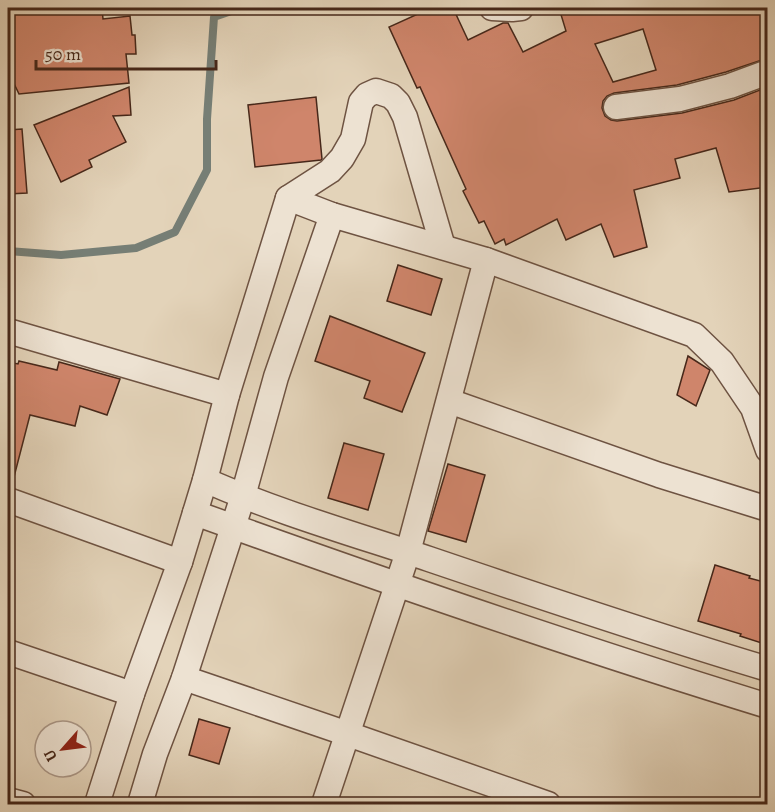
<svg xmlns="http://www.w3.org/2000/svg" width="775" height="812" viewBox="0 0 775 812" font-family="Alegreya,serif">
  <rect width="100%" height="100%" fill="#e3d3b9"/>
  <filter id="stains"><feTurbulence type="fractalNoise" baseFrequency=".00333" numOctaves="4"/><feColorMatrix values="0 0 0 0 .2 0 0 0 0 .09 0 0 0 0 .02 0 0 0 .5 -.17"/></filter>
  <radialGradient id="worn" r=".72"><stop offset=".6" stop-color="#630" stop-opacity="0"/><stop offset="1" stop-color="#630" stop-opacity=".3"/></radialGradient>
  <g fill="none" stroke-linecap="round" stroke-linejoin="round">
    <!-- stream -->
    <polyline stroke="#767e75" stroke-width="8" points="8,251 61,255 136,248 175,232 207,170 207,119 214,17 240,8"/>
  </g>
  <!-- building -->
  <g fill="#cf856b" stroke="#47281a" stroke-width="1.5" fill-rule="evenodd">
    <polygon points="8,8 102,8 103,19 130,16 132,35 135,35 136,54 126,54 129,83 19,94 8,71"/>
    <path d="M431,8H453L468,40L503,23H508L523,52L566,31L559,8H768V58L726,72L677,85L614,93L607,96L603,101L602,108L605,116L611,120L617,121L682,113L734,100L768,87V187L729,192L716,148L675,159L680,178L634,190L647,247L614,257L601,224L566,240L557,219L506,245L504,239L495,244L484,221L479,223L463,191L466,189L420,87L417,88L389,27ZM643,29L656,70L613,82L595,44Z"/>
    <polygon points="129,87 131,115 113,116 126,142 89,160 92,167 61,182 34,125"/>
    <polygon points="316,97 322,159 321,160 255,167 248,105"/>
    <polygon points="22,129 27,193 8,194 8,130"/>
    <polygon points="398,265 442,279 431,315 387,301"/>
    <polygon points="330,316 425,353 402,412 364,398 370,381 315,361"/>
    <polygon points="688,356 710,370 696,406 677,395"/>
    <polygon points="19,361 57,370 59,362 120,379 107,415 80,406 75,426 30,415 14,477 8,476 8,362 18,364"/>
    <polygon points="344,443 384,454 368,510 328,498"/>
    <polygon points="448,464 485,475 466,542 428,531"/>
    <polygon points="715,565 750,576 749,578 768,583 768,645 740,636 741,634 698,621"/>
    <polygon points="199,719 230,728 219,764 189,755"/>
  </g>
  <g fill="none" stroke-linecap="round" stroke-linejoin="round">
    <!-- street casing -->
    <g stroke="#6e5342" stroke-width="27">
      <g id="street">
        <polyline points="492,8 512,9 521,8"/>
        <polyline points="616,107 680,99 730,86 768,72"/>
        <polyline points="288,198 332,215 486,260 694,335 722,362 753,408 768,450"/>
        <polyline points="8,331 227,395"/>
        <polyline points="449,401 659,475 768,509"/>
        <path d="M205,480C277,512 354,534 429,559C541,597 654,635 768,669"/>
        <polyline points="8,500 180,562"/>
        <path d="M195,513C384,581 575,647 768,706"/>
        <polyline points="8,652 132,694"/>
        <polyline points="184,678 348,734 548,804"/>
        <polyline points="8,800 23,804"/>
        <polyline points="97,804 132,694 180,562 205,480 227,395 288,198 330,171 342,158 353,139 361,102 367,95 376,91 391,96 398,103 405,117 443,247"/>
        <polyline points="140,804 155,754 184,678 243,496 276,377 332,215"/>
        <polyline points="324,804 408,552 486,260"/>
      </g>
    </g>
    <!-- street -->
    <use href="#street" stroke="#ede2d2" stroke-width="24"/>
  </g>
  <!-- margin -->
  <rect width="775" height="812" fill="none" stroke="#e3d3b9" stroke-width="30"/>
  <rect x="9" y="9" width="757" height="794" fill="none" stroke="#47281a" stroke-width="3"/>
  <rect x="15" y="15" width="745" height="782" fill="none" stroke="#47281a" stroke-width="1.5"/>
  <!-- north arrow -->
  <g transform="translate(63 749) rotate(242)"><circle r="28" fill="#ede2d2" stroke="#ab9888" stroke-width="1.5"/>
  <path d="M0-4.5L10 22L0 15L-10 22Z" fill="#8f2418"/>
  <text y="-9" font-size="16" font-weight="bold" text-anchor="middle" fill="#47281a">U</text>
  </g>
  <!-- scale -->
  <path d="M36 60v9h180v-9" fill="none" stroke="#47281a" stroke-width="3"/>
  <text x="45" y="60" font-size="18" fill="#47281a" stroke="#ede2d2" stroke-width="4.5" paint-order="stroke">50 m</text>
  <rect width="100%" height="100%" filter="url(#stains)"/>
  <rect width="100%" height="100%" fill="url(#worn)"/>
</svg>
